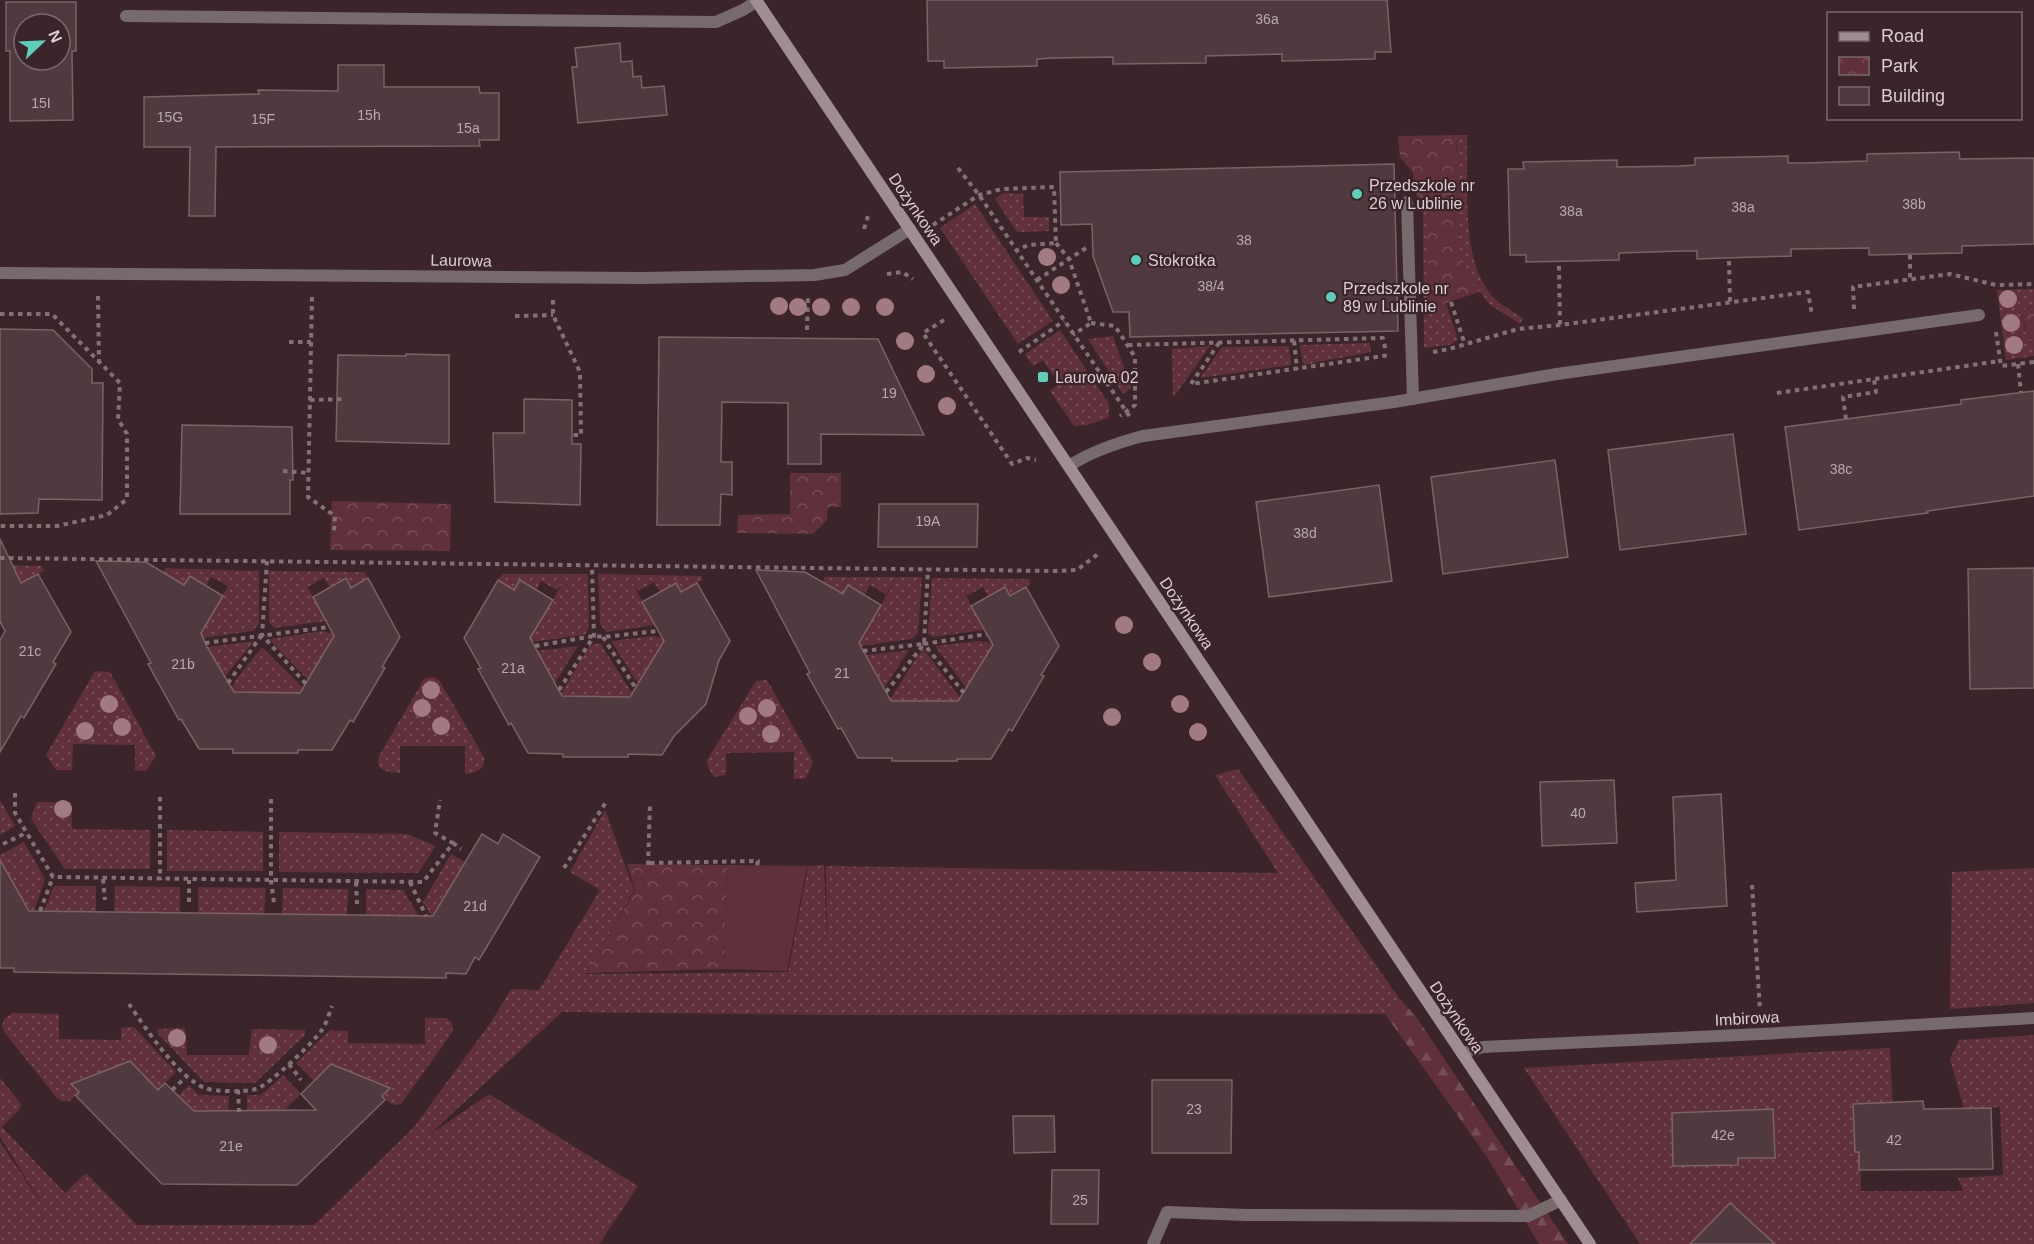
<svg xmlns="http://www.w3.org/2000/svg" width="2034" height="1244" viewBox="0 0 2034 1244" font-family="Arial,sans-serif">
  <defs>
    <pattern id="grass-dots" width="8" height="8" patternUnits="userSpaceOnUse" patternTransform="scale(1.5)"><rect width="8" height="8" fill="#60313c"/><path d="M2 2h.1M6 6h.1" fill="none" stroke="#764e57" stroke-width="1.8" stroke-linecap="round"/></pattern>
    <pattern id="forest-firs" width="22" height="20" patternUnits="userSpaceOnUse" patternTransform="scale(1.5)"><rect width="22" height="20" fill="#60313c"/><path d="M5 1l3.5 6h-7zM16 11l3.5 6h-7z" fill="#764e57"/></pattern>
    <pattern id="park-crowns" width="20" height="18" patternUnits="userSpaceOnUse" patternTransform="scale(1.5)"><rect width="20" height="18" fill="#60313c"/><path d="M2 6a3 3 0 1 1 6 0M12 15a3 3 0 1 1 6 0" fill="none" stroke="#764e57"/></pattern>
  </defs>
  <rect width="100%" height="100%" fill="#3b252a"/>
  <!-- grass -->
  <g fill="url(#grass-dots)">
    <path d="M1456,135H1467C1468,178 1461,253 1487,289C1495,302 1510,310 1523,318L1520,324L1489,304L1480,291L1476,293L1459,250L1457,166L1413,172L1400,157L1457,153Z"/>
    <polygon points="1414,188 1427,211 1434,307 1446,303 1458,340 1449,345 1424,348 1423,213"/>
    <polygon points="1003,193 1023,194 1024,217 1049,217 1049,231 1017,232 995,199"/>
    <polygon points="975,204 1053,321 1018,344 940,228"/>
    <polygon points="2034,289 2034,306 2029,307 2022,315 2025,331 2030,339 2034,339 2034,356 2006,360 1997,290"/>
    <polygon points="1060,330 1109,404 1109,418 1087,425 1074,426 1050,391 1059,384 1043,360 1033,366 1025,354"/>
    <polygon points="1113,336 1131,388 1123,394 1088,339"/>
    <polygon points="1370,343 1371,352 1303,365 1300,345"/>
    <polygon points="1210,346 1173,398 1172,349"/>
    <polygon points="1289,346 1291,365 1200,378 1222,347"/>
    <polygon points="0,565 42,566 44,571 21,583 17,574 0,582"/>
    <polygon points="165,568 259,571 259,624 253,631 202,638 201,632 228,586 211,577 206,586 184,585 164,574"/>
    <polygon points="269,571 365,572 368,578 351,588 346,578 330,587 324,578 308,587 302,577 326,621 275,628 269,623"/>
    <polygon points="502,574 588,574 589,627 585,635 531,642 531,636 564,581 557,590 541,581 536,590 514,590 498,580"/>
    <polygon points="598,574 702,576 702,580 681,592 675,583 660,592 654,582 638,591 632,582 655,625 606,632 600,624"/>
    <polygon points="824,577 922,577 918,633 912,639 861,646 860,641 892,586 891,586 886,595 870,585 864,595 848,585 843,594 823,582"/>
    <polygon points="932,578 1029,579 1030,584 1010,596 1004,587 988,596 983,587 967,596 961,586 984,630 932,637 928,633"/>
    <polygon points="323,631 333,634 333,638 308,680 269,639"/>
    <polygon points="653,636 663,638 663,643 638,684 611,641"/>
    <polygon points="254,641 224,678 207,647"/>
    <polygon points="978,641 991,643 992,647 967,689 935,646"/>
    <polygon points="600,643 632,693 628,697 565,696 561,694 590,645"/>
    <polygon points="578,646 555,683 537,651"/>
    <polygon points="262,647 303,688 299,693 234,692 231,690 235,681"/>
    <polygon points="923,648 961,699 956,701 894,701 890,699"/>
    <polygon points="909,650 884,688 866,655"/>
    <polygon points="95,671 110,672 156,756 146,771 135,770 135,745 73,744 72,770 56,770 46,755"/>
    <path d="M434,677L439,680L484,757C486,769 476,773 465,774V746H400V773C387,772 375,771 379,756L424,679Z"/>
    <polygon points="767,680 813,762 806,778 794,779 794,752 726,753 726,775 714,777 708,767 707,760 756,681"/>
    <polygon points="1238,769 1399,998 1385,1014 829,1015 562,1012 428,1136 489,1094 638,1186 599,1244 0,1244 0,1142 44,1207 0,1137 0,1078 21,1104 19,1110 2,1127 65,1193 86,1173 137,1225 314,1225 414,1127 491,1022 511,989 539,990 600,890 570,872 605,810 634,890 586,974 788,972 808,866 824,865 827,946 826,866 1278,873 1215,775"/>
    <polygon points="0,800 15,826 0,835"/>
    <polygon points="37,802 71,802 72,829 150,830 150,869 65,869 31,819"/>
    <polygon points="167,830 263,832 263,871 167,871"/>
    <polygon points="279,832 407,834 436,846 418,873 279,872"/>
    <polygon points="24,842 45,879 34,911 28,909 0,860 0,855"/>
    <polygon points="451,854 465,862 435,913 431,915 423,902"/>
    <polygon points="2034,868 2034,1003 1950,1009 1952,872"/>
    <polygon points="54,886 96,886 96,912 44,911"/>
    <polygon points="115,886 180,887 180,913 114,912"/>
    <polygon points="198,887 266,888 264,914 198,913"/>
    <polygon points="283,888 348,889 347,915 282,914"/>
    <polygon points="366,889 403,890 419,916 366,915"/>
    <polygon points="13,1013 59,1014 59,1039 121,1040 121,1028 134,1027 176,1072 158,1090 130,1061 72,1084 79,1092 70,1101 62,1101 56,1097 5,1033 2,1026 4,1019"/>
    <polygon points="425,1018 447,1018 452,1023 453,1031 402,1103 397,1105 391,1104 382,1096 389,1088 332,1064 314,1081 296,1063 330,1030 348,1031 348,1043 425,1044"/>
    <polygon points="185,1028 187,1055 249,1055 252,1029 305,1030 305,1035 255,1083 204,1082 159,1035 157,1029"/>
    <polygon points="2034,1035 2034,1244 1640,1244 1524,1068 1890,1048 1893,1111 1859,1111 1861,1191 1963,1191 1958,1178 2003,1175 2000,1107 1964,1109 1950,1059 1959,1040"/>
    <polygon points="283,1075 301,1094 272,1122 247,1121 247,1095 261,1095"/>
    <polygon points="189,1085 199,1095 229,1096 228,1121 188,1121 171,1103"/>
  </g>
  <!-- forest -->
  <polygon fill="url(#forest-firs)" points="1399,998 1417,1018 1568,1244 1539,1244 1487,1157 1385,1014"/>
  <!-- park -->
  <g fill="url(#park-crowns)">
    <polygon points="1456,135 1459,250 1476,293 1434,307 1429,299 1427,211 1414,188 1413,172 1400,157 1398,136"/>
    <polygon points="2034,306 2034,339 2027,337 2022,314 2026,308"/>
    <polygon points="790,473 841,473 841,507 828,507 827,520 813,534 737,533 738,515 790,514"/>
    <polygon points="332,501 451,504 450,551 330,550"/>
    <polygon points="627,864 728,865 724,969 586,973 635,890"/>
  </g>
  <!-- pitch -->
  <polygon fill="#60313c" points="728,865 807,866 787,971 724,969"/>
  <!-- building -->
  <g fill="#513a3f" stroke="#7c6267" stroke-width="1.5" fill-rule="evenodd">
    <polygon points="927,0 1387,0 1391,52 1375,52 1375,59 1282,61 1282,54 1206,56 1206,63 1113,64 1113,57 1053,58 1037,59 1037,66 944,68 944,61 928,61"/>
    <path d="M6,2H76V51H72L73,120L10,121V51H6ZM24,24H60V60H24Z"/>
    <polygon points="620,43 621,62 632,61 633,77 641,76 642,88 664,86 667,115 578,123 572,67 577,67 575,48"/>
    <polygon points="338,65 384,65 384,87 479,87 480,93 499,93 499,140 479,140 480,146 216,147 215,216 189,216 190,147 144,147 144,97 259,94 258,90 338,91"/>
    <polygon points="1959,152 1960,159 2034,158 2034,244 1962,246 1962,253 1869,255 1869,248 1791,249 1791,256 1725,258 1697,259 1697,251 1681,251 1619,253 1619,260 1526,262 1526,255 1510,255 1508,169 1524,169 1523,162 1617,160 1617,167 1679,166 1695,165 1695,158 1788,156 1788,163 1804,163 1867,161 1867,154"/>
    <polygon points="1394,164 1398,331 1130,337 1129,312 1113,312 1093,256 1092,224 1061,225 1060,172"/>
    <polygon points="0,329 53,330 92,369 92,383 103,383 102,500 39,499 38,513 0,514"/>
    <polygon points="659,337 878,339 924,435 821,434 821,464 788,464 788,403 722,402 721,462 732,462 732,495 721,494 720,525 657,525"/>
    <polygon points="406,354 449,355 449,444 336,441 338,355 406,356"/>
    <polygon points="2034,391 2034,496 1927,511 1928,513 1799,530 1785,427 1961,404 1961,400"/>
    <polygon points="524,399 572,400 572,444 581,444 580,505 495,502 493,433 524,433"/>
    <polygon points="182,425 292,427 293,480 290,480 290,514 180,514"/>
    <polygon points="1733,434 1746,534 1620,550 1608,450"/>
    <polygon points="1555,460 1568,557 1443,574 1431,477"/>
    <polygon points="1379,485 1392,581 1269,597 1256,502"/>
    <polygon points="879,504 978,504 977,547 878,547"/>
    <polygon points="0,539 21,583 38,574 71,632 53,662 56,664 24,718 21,716 0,752 0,640 5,631 0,622"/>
    <polygon points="96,561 146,562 184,585 190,576 223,596 201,633 207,647 234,692 300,693 334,636 313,597 346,578 351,588 368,578 400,637 382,667 385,668 353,722 350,720 332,750 298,750 298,753 233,753 233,749 199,749 181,719 179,720 148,664 151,663"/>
    <polygon points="2034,568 2034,688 1970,689 1968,569"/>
    <polygon points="756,570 805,572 843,594 848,585 881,605 859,643 891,701 958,701 993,645 971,606 1005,587 1010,596 1026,587 1059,646 1041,675 1044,676 1012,731 1009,729 991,759 957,759 957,761 892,761 892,758 858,758 841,728 838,729 807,674 810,673"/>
    <polygon points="498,580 514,590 520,580 553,600 530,638 562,696 630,697 664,641 642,602 676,583 681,592 697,583 730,641 719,660 706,704 674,736 662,755 628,754 628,757 563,757 563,754 528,753 511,723 509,725 478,669 481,668 464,638"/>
    <polygon points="1614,780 1617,843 1542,846 1540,782"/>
    <polygon points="1721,794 1727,906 1637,912 1635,883 1676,880 1673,797"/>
    <polygon points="482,834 498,844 503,834 540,857 479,960 475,957 466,974 446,973 446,978 14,972 14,968 0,968 0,860 29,911 433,916"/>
    <polygon points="130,1061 158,1090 165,1083 194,1111 316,1110 301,1094 331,1064 390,1088 382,1096 385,1100 297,1185 162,1184 76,1096 79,1092 71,1084"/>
    <polygon points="1152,1080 1232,1080 1231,1153 1152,1153"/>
    <polygon points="1923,1101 1924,1109 1991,1108 1993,1169 1859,1170 1859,1152 1855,1152 1853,1104"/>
    <polygon points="1773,1109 1775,1158 1738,1158 1738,1165 1673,1166 1672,1113"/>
    <polygon points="1013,1116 1054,1116 1055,1152 1014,1153"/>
    <polygon points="1052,1170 1099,1170 1098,1224 1051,1224"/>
    <polygon points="1730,1203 1775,1244 1690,1244"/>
  </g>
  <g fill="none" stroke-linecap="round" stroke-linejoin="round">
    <!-- path -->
    <g stroke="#837175" stroke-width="4" stroke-dasharray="4.5 4.5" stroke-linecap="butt">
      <polyline points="958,168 979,195 1130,417"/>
      <polyline points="933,225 979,195 1002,189 1054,187 1056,243 1028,245 1016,251"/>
      <polyline points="864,229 869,213"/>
      <polyline points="1056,243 1069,259 1091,323 1073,335"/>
      <polyline points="1910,255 1910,279"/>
      <polyline points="1729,261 1730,303"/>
      <polyline points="1559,266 1560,325"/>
      <polyline points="887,274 902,272 913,279"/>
      <polyline points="1037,280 1086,248"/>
      <polyline points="98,296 99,361"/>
      <polyline points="312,297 308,497 335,516 334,532"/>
      <polyline points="553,300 553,315 580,372 581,435 572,435"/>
      <polyline points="1451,302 1465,345"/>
      <polyline points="1854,309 1853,287 1950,274 1996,285 2034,284"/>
      <polyline points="0,314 52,314 120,383 118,419 127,434 127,499 107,515 57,526 0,526"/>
      <polyline points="515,316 553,315"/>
      <polyline points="944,320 923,333 1012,464 1027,458 1036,460"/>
      <polyline points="1091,323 1115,326 1135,357 1135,405 1120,416"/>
      <polyline points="807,330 808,297"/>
      <polyline points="1996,332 2001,366 2034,362"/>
      <polyline points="1294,341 1297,369"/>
      <polyline points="289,342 311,342"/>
      <polyline points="1219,343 1191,384 1390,355"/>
      <polyline points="1128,345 1383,338 1386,352"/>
      <polyline points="1019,352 1064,321"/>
      <polyline points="1433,352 1449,349 1518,329 1560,325 1808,292 1812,315"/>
      <polyline points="2018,364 2021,392"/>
      <polyline points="1777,393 2000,361"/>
      <polyline points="310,400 346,399"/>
      <polyline points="1846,419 1843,397 1876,392 1874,379"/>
      <polyline points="283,471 309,473"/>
      <polyline points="0,558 1056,571 1077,570 1098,554 1096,551"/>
      <polyline points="267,561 262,635 306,684"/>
      <polyline points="0,623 0,622"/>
      <polyline points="603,637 635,687"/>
      <polyline points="205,643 329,627"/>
      <polyline points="535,646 594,636 603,637 658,631"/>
      <polyline points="863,651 923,644"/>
      <polyline points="228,683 261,636"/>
      <polyline points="559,690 594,636 592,566"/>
      <polyline points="886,692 924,644 928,568"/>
      <polyline points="964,693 924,644 987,634"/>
      <polyline points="15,793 15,813 53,877 423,882 453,843 435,833 440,800"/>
      <polyline points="160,797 160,880"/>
      <polyline points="271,799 271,881 274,903"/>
      <polyline points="453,843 461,849"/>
      <polyline points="3,844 26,833"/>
      <polyline points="650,863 758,861 757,866"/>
      <polyline points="648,865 650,803"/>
      <polyline points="564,868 606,802"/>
      <polyline points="103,879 105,900"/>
      <polyline points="356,882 357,904"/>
      <polyline points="410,882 426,916"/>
      <polyline points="1752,885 1760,1010"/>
      <polyline points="189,902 189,880"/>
      <polyline points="40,911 53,877"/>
      <path d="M129,1004C144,1026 179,1079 205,1088C215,1092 246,1092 256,1089C268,1086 313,1043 321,1031C326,1025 329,1014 332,1006"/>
      <polyline points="289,1064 301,1080"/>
      <polyline points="172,1090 186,1077"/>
      <polyline points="238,1090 239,1112"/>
    </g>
    <!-- lane -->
    <g stroke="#766a6d" stroke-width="12">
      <polyline points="126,16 716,22 743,10 757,1"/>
      <polyline points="1407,202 1413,399"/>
      <path d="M1069,466C1092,451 1116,443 1143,436L1394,402L1557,374L1979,315"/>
      <polyline points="1153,1244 1167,1212 1246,1215 1528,1216 1561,1200"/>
    </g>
    <!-- street -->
    <g stroke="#766a6d" stroke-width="12">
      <polyline points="0,273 641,278 814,275 845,270 910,229"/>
      <polyline points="1462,1053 1483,1047 1761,1034 2034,1018"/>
    </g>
    <!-- secondary -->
    <polyline stroke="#a08d91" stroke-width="12" points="756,0 1590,1244"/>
  </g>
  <!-- trees -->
  <g fill="#a27a82">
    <circle cx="1047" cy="257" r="9"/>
    <circle cx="1061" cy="285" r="9"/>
    <circle cx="2008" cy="299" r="9"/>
    <circle cx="779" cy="306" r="9"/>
    <circle cx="798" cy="307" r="9"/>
    <circle cx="821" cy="307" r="9"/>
    <circle cx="851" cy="307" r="9"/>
    <circle cx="885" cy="307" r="9"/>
    <circle cx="2011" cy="323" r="9"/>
    <circle cx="905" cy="341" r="9"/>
    <circle cx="2014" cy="345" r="9"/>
    <circle cx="926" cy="374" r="9"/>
    <circle cx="947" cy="406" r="9"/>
    <circle cx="1124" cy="625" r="9"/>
    <circle cx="1152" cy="662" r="9"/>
    <circle cx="431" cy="690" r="9"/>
    <circle cx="109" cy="704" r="9"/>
    <circle cx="1180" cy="704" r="9"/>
    <circle cx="422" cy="708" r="9"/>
    <circle cx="767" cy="708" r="9"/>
    <circle cx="748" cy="716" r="9"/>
    <circle cx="1112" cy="717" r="9"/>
    <circle cx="441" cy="726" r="9"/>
    <circle cx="122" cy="727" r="9"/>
    <circle cx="85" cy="731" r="9"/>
    <circle cx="1198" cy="732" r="9"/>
    <circle cx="771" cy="734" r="9"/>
    <circle cx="63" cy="809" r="9"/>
    <circle cx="177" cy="1038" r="9"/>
    <circle cx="268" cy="1045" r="9"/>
  </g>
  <!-- markers -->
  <g fill="#5cceba" stroke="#3b252a" stroke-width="2">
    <circle cx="1357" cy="194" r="6"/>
    <circle cx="1136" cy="260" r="6"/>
    <circle cx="1331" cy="297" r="6"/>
    <rect x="1037" y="371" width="12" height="12" rx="3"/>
  </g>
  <g text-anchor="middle" stroke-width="4.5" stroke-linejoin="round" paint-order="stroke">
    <!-- number labels -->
    <g font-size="14" fill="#b9a8ac">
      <text x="1267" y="24">36a</text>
      <text x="41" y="108">15I</text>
      <text x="369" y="120">15h</text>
      <text x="170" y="122">15G</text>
      <text x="263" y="124">15F</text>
      <text x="468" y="133">15a</text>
      <text x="1914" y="209">38b</text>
      <text x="1743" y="212">38a</text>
      <text x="1571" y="216">38a</text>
      <text x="1244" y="245">38</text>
      <text x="1211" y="291">38/4</text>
      <text x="889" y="398">19</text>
      <text x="1841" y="474">38c</text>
      <text x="928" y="526">19A</text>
      <text x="1305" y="538">38d</text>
      <text x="30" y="656">21c</text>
      <text x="183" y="669">21b</text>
      <text x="513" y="673">21a</text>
      <text x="842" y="678">21</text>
      <text x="1578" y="818">40</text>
      <text x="475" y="911">21d</text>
      <text x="1194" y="1114">23</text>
      <text x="1723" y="1140">42e</text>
      <text x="1894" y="1145">42</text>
      <text x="231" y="1151">21e</text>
      <text x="1080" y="1205">25</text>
    </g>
    <!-- poi labels -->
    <g font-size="16" fill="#dccdd0" stroke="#3b252a" text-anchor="start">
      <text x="1369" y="191">Przedszkole nr<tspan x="1369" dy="18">26 w Lublinie</tspan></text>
      <text x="1148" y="266">Stokrotka</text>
      <text x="1343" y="294">Przedszkole nr<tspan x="1343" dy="18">89 w Lublinie</tspan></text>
      <text x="1055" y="383">Laurowa 02</text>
    </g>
    <!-- street labels -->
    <g font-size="16" fill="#dccdd0" stroke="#3b252a">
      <text transform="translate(916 209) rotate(56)" y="6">Dożynkowa</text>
      <text transform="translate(461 260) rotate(1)" y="6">Laurowa</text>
      <text transform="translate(1187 613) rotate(56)" y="6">Dożynkowa</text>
      <text transform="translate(1457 1017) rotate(56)" y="6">Dożynkowa</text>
      <text transform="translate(1747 1018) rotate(-3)" y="6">Imbirowa</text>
    </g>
  </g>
  <!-- legend -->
  <rect x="1827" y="12" width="195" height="108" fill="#3b252a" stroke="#7b686c" stroke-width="1.5"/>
  <rect x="1839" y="32" width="30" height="9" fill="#a08d91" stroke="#7b686c" stroke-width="1.5"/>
  <text x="1881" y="42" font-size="18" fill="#dccdd0">Road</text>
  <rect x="1839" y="57" width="30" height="18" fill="url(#park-crowns)" stroke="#7b686c" stroke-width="1.5"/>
  <text x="1881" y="72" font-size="18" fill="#dccdd0">Park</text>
  <rect x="1839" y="87" width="30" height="18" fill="#513a3f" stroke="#7b686c" stroke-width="1.5"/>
  <text x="1881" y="102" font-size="18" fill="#dccdd0">Building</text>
  <!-- north arrow -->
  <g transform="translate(42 42) rotate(67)"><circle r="28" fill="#3b252a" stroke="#7b686c" stroke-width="1.5"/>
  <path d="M0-4.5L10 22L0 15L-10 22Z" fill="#5cceba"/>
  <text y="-9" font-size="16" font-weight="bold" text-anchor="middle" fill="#dccdd0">N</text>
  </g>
</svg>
